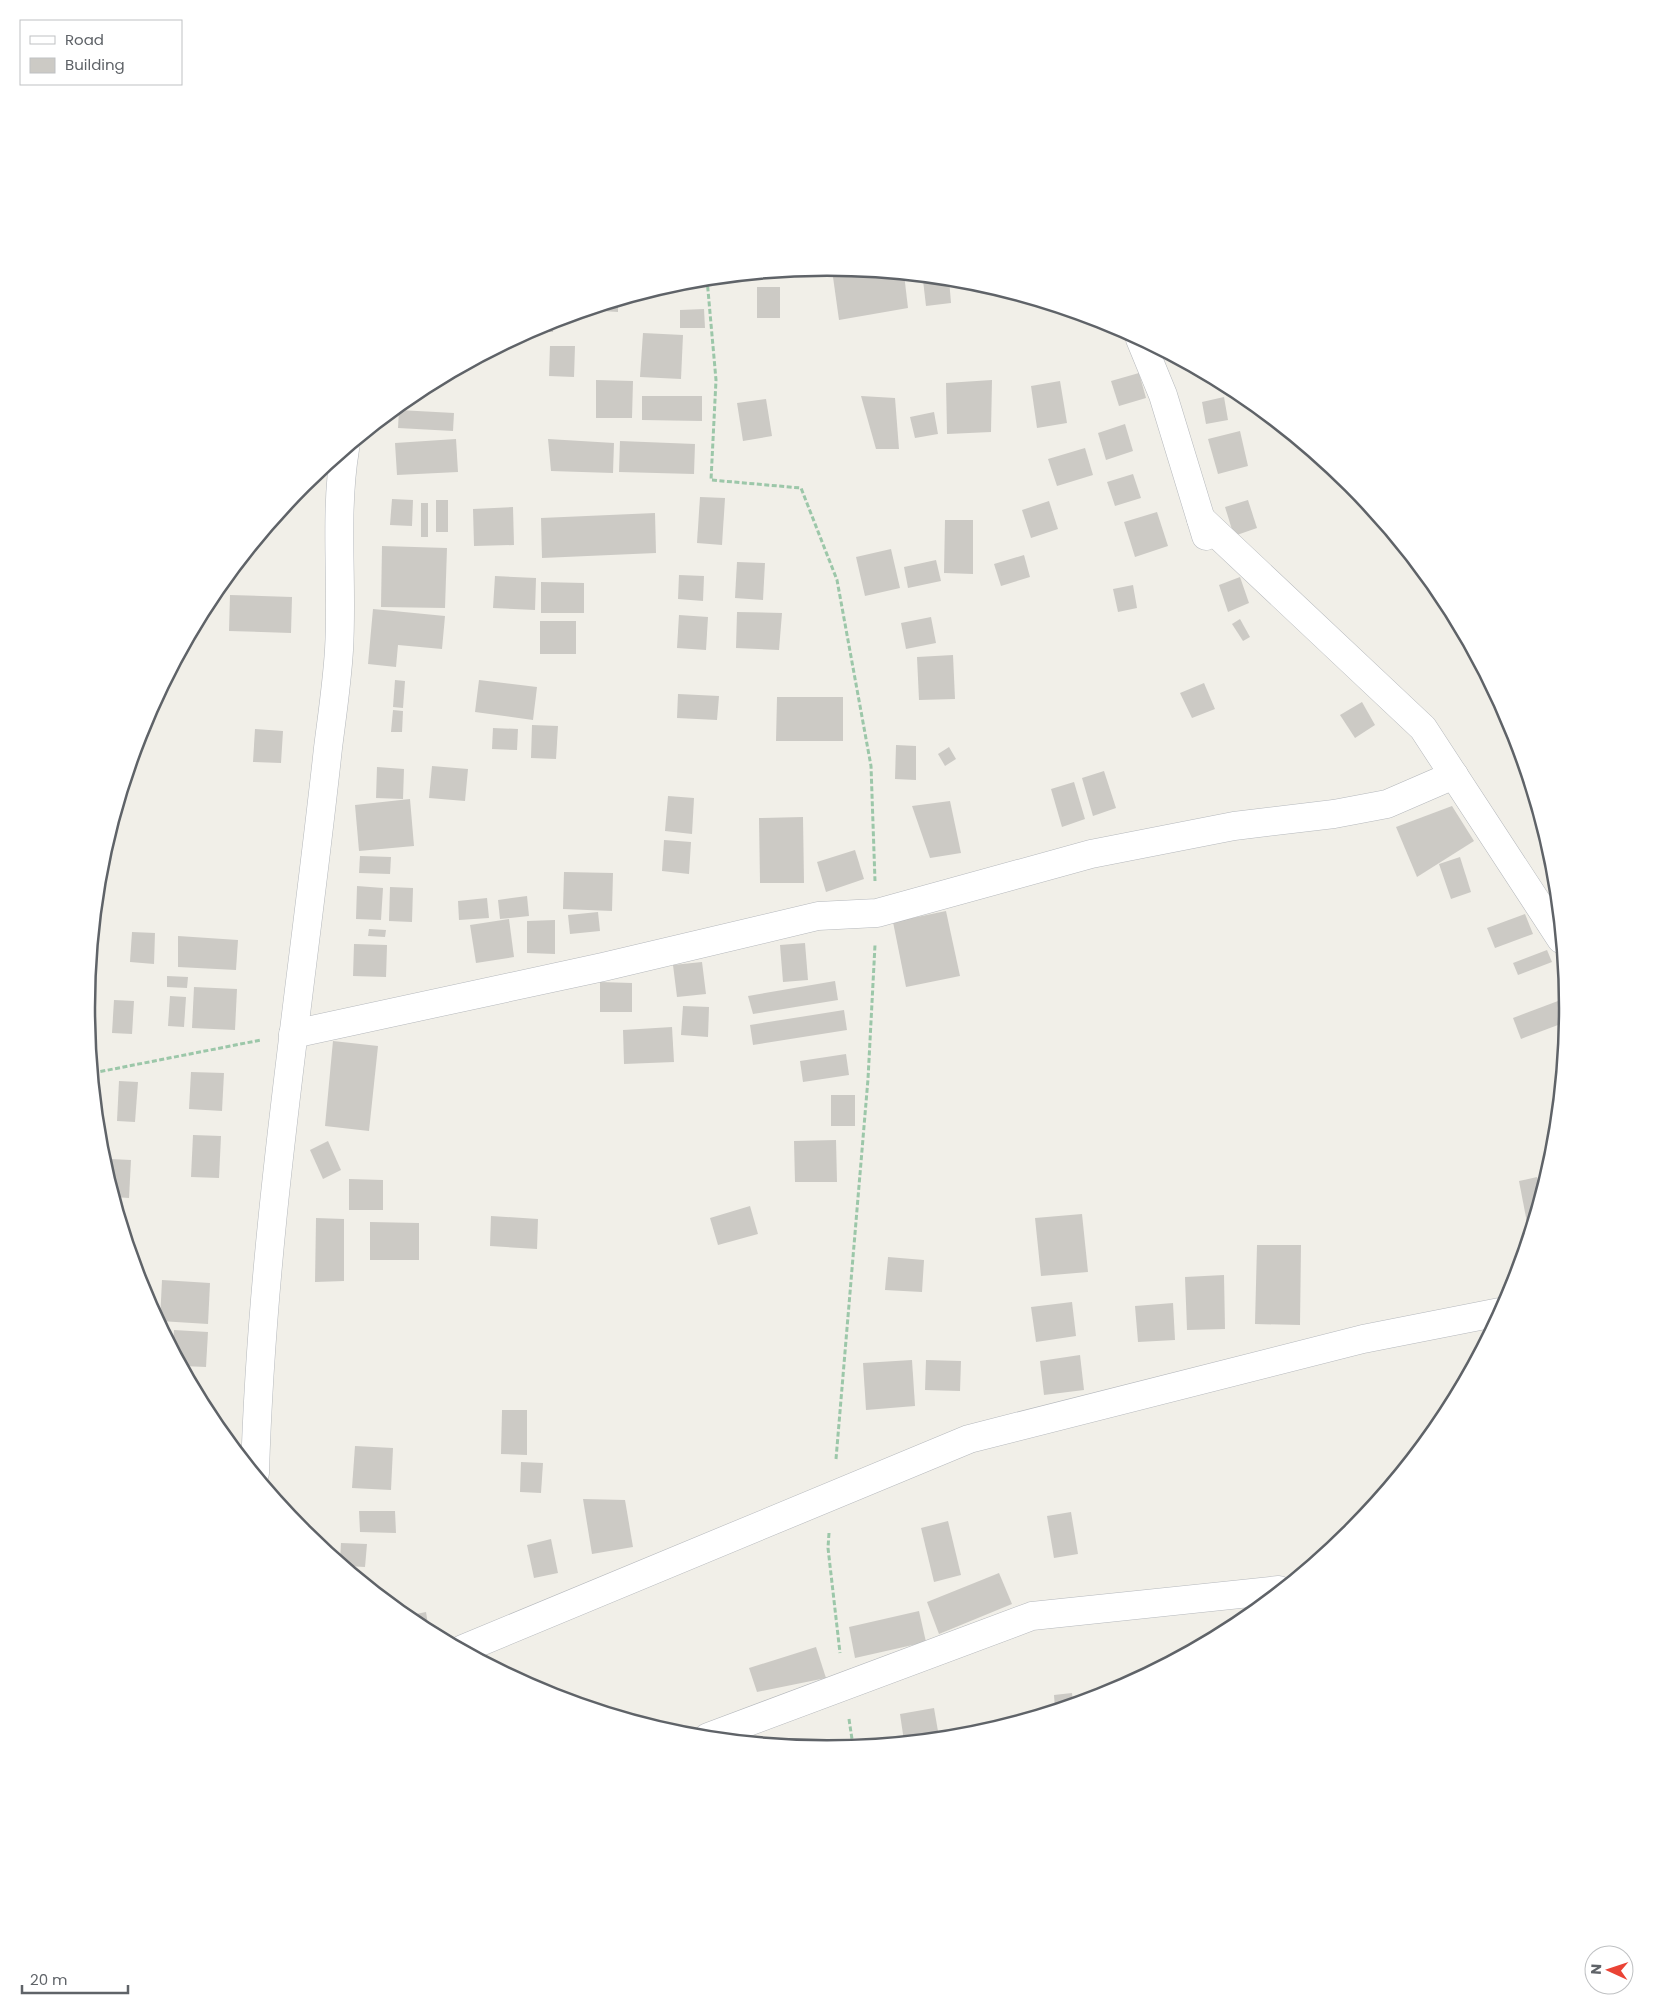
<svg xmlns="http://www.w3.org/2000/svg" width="1654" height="2015" viewBox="0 0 1654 2015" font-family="Poppins,sans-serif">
  <rect width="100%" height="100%" fill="#f1efe8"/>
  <!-- building -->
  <g fill="#cccac5">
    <polygon points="889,273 904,274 908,308 839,320 833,277"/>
    <polygon points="944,278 949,279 951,303 926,306 923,280"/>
    <rect x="757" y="287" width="23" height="31"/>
    <polygon points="618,301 618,312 587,310"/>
    <polygon points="704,309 705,328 680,328 680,310"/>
    <polygon points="554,320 553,332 527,332 544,323"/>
    <polygon points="643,333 683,335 681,379 640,377"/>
    <polygon points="550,346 575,346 574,377 549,376"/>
    <polygon points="1139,373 1146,398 1119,406 1111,381"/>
    <polygon points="596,380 633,381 632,418 596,418"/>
    <polygon points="992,380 991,432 947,434 946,383"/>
    <polygon points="1060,381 1067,423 1037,428 1031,386"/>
    <polygon points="642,396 702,396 702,421 642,420"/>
    <polygon points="861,396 895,398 899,449 876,449"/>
    <polygon points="1224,397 1228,420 1206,424 1202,402"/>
    <polygon points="766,399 772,436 743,441 737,403"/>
    <polygon points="399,410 454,413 453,431 398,428"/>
    <polygon points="934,412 938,434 915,438 910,417"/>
    <polygon points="1125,424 1133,451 1106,460 1098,433"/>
    <polygon points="1240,431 1248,466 1218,474 1208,439"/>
    <polygon points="456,439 458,472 397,475 395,443"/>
    <polygon points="548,439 614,443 613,473 551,471"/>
    <polygon points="620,441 695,444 694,474 619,472"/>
    <polygon points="1085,448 1093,475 1057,486 1048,459"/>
    <polygon points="1133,474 1141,498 1115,506 1107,482"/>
    <polygon points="700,497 725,498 722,545 697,543"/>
    <polygon points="392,499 413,500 412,526 390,525"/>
    <rect x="436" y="500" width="12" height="32"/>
    <polygon points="1248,500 1257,528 1234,536 1225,507"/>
    <polygon points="1049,501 1058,529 1031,538 1022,510"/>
    <rect x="421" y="503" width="7" height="34"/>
    <polygon points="513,507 514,545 474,546 473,509"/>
    <polygon points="1157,512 1168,546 1135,557 1124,522"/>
    <polygon points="655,513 656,553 542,558 541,518"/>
    <polygon points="945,520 973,520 973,574 944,573"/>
    <polygon points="382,546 447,548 445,608 381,607"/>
    <polygon points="891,549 900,588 865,596 856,557"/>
    <polygon points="1024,555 1030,577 1001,586 994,564"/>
    <polygon points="936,560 941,581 908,588 904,567"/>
    <polygon points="737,562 765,563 763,600 735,598"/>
    <polygon points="679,575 704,576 703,601 678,599"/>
    <polygon points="495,576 536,578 535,610 493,608"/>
    <polygon points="1240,577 1249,603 1228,612 1219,585"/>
    <polygon points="541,582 584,583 584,613 541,613"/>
    <polygon points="1133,585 1137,608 1118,612 1113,589"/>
    <polygon points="230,595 292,597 291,633 229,631"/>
    <polygon points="373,609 445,616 442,649 398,645 396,667 368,664"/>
    <polygon points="737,612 782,613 779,650 736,648"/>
    <polygon points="679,615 708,617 706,650 677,648"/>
    <polygon points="931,617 936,643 906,649 901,623"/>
    <polygon points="1240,619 1250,637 1243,641 1232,624"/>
    <rect x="540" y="621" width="36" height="33"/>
    <polygon points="953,655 955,699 919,700 917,657"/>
    <polygon points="395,680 405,681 403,708 393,707"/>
    <polygon points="479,680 537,687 533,720 475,712"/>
    <polygon points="1204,683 1215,709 1192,718 1180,693"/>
    <polygon points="678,694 719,696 717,720 677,718"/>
    <polygon points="777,697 843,697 843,741 776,741"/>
    <polygon points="1362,702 1375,725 1355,738 1340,715"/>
    <polygon points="393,710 403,711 402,732 391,732"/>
    <polygon points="532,725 558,726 556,759 531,758"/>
    <polygon points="493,728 518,729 517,750 492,749"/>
    <polygon points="255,729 283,731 281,763 253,762"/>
    <polygon points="896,745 916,746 916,780 895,779"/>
    <polygon points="949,747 956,759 945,766 938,754"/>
    <polygon points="432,766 468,769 465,801 429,798"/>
    <polygon points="377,767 404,769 403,799 376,798"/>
    <polygon points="1104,771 1116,808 1093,816 1082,778"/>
    <polygon points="1074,782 1085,819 1062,827 1051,789"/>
    <polygon points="668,796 694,798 692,834 665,831"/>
    <polygon points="410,799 414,846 359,851 355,805"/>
    <polygon points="950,801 961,853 930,858 912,806"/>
    <polygon points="1452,806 1474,841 1417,877 1396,827"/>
    <polygon points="803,817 804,883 760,883 759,818"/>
    <polygon points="664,840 691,842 689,874 662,871"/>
    <polygon points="855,850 864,879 826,892 817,862"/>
    <polygon points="360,856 391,857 390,874 359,873"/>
    <polygon points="1460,857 1471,892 1451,899 1439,864"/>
    <polygon points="564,872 613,873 612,911 563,909"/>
    <polygon points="357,886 383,888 381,920 356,919"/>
    <polygon points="390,887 413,888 412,922 389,921"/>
    <polygon points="527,896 529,916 500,919 498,900"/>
    <polygon points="487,898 489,918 459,920 458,901"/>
    <polygon points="946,911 960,976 906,987 893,922"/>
    <polygon points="598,912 600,931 570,934 568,915"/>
    <polygon points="1525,914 1533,934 1495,948 1487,928"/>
    <polygon points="509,919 514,957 476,963 470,925"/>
    <polygon points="555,920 555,954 527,953 527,921"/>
    <polygon points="369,929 386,930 385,937 368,936"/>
    <polygon points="132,932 155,933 154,964 130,962"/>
    <polygon points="178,936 238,940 236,970 178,967"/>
    <polygon points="805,943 808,980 783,982 780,945"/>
    <polygon points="354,944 387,945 386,977 353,976"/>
    <polygon points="1547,950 1552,962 1518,975 1513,963"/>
    <polygon points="702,962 706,994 677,997 673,965"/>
    <polygon points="167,976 188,977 187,988 167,987"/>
    <polygon points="835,981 838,1000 753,1014 748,996"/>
    <polygon points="600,982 632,983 632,1012 600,1012"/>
    <polygon points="194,987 237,989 235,1030 192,1028"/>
    <polygon points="170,996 186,997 184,1027 168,1026"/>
    <polygon points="114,1000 134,1001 132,1034 112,1033"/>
    <polygon points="1558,1001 1566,1022 1521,1039 1513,1018"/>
    <polygon points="683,1006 709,1007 708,1037 681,1035"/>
    <polygon points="844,1010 847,1030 753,1045 750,1025"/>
    <polygon points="672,1027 674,1062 624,1064 623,1030"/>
    <polygon points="333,1041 378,1046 369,1131 325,1126"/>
    <polygon points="846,1054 849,1075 803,1082 800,1061"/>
    <polygon points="191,1072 224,1073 222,1111 189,1109"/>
    <polygon points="119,1081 138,1082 135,1122 117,1121"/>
    <rect x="831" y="1095" width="24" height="31"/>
    <polygon points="193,1135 221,1136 219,1178 191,1177"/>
    <polygon points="836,1140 837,1182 795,1182 794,1141"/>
    <polygon points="328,1141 341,1170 323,1179 310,1150"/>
    <polygon points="111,1159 131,1160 129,1198 114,1197 110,1183"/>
    <polygon points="1537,1177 1541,1195 1529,1233 1519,1181"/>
    <polygon points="349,1179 383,1180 383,1210 349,1210"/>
    <polygon points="750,1206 758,1234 718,1245 710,1218"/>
    <polygon points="1082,1214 1088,1272 1041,1276 1035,1218"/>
    <polygon points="491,1216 538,1219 537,1249 490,1246"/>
    <polygon points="316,1218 344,1219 344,1281 315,1282"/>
    <polygon points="370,1222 419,1223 419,1260 370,1260"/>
    <polygon points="1257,1245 1301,1245 1300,1325 1255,1324"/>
    <polygon points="888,1257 924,1260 922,1292 885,1290"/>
    <polygon points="1224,1275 1225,1329 1187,1330 1185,1277"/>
    <polygon points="162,1280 210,1283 208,1324 160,1321"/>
    <polygon points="1072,1302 1076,1336 1036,1342 1031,1307"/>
    <polygon points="1173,1303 1175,1340 1138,1342 1135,1306"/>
    <polygon points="174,1330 208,1332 206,1367 183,1366 173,1348"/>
    <polygon points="1080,1355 1084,1390 1044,1395 1040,1361"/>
    <polygon points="912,1360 915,1406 866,1410 863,1363"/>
    <polygon points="926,1360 961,1361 960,1391 925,1390"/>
    <polygon points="502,1410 527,1410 527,1455 501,1454"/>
    <polygon points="355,1446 393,1448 391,1490 352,1488"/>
    <polygon points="521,1462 543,1463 541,1493 520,1492"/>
    <polygon points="583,1499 625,1500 633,1547 592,1554"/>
    <polygon points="359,1511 395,1511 396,1533 360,1532"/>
    <polygon points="1071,1512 1078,1554 1054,1558 1047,1516"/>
    <polygon points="948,1521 961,1575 934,1582 921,1528"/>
    <polygon points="551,1539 558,1573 534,1578 527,1545"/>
    <polygon points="341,1543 367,1544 365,1567 346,1566 340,1561"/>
    <polygon points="999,1573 1012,1604 939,1634 927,1602"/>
    <polygon points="919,1611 926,1642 855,1658 849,1627"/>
    <polygon points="426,1612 429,1631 406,1616"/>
    <polygon points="816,1647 826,1678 757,1692 749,1668"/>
    <polygon points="1072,1693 1073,1703 1055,1709 1054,1695"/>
    <polygon points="934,1708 939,1737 904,1741 900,1714"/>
  </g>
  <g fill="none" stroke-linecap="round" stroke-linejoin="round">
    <!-- minor casing -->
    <g stroke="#b5b8bc" stroke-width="29">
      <g id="minor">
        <polyline points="1140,339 1163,395 1206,536"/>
        <polyline points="1201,519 1423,728 1561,939"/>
        <polyline points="293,1034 603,967 818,916 877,913 1091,854 1234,826 1334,814 1387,804 1454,775"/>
        <path d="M255,1473C262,1230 302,989 328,748C332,716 337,683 339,650C343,583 334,515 345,449"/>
        <polyline points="463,1649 969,1439 1363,1339 1500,1312"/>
        <polyline points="708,1737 1032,1616 1279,1590"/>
      </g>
    </g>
    <!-- path -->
    <g stroke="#9cc7a9" stroke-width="3" stroke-dasharray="5 2.5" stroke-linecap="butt">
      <polyline points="707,279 716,380 711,480 801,488 837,580 871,766 875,881"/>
      <polyline points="93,1073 261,1040"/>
      <polyline points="836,1459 868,1079 875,945"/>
      <polyline points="829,1533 828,1548 840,1653"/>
      <polyline points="849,1719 853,1746"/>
    </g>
    <!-- minor -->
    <use href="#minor" stroke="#fff" stroke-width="28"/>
  </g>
  <!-- crop -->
  <path d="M0 0H1654V2015H0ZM95 1008a732 732 0 1 1 1464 0a732 732 0 1 1-1464 0Z" fill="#fff" fill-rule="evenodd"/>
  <path fill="none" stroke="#5f6368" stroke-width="2.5" d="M95 1008a732 732 0 1 1 1464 0a732 732 0 1 1-1464 0Z"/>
  <!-- legend -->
  <rect x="20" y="20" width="162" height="65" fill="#ffffff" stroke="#bfc1c3"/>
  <rect x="30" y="36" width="25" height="8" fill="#ffffff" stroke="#bfc1c3"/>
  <text x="65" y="45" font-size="15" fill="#5f6368">Road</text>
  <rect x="30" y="58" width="25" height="15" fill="#cccac5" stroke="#bfc1c3"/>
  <text x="65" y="70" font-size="15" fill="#5f6368">Building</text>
  <!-- north arrow -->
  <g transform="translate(1609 1970) rotate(273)"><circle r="24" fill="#ffffff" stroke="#bfc1c3"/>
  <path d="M0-4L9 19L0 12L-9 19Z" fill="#ea4335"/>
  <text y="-8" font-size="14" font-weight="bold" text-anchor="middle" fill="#5f6368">N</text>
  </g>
  <!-- scale -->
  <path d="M22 1985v8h106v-8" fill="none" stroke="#5f6368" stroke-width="2.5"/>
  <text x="30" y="1985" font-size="15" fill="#5f6368" stroke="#ffffff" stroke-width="4" paint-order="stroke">20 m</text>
</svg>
